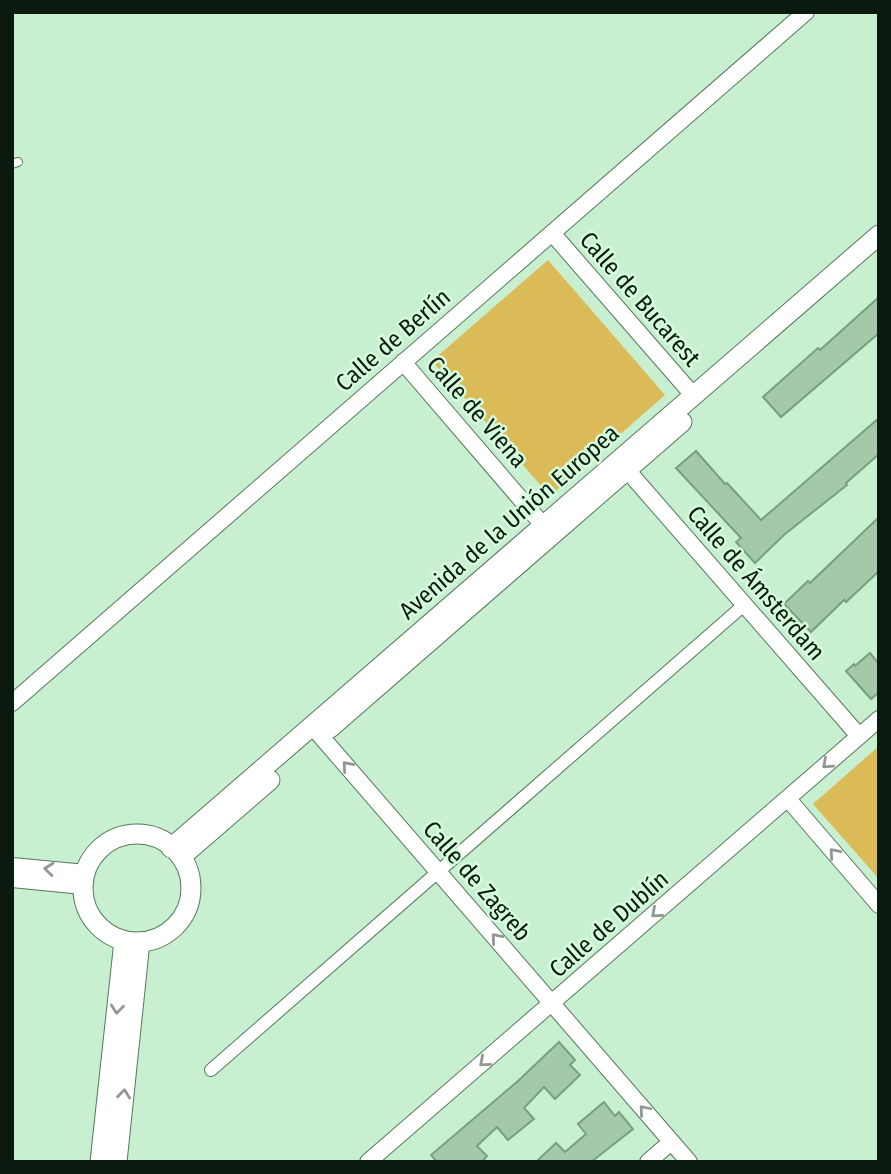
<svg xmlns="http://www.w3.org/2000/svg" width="891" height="1174" viewBox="0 0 891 1174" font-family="'Fira Sans Condensed',sans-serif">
  <rect width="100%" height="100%" fill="#c8efcf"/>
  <!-- green -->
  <g fill="#dbba58">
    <polygon points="548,260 665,395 550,496 432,361"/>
    <polygon points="879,746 879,879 813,804"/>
  </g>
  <!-- building -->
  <g fill="#a3c9aa" stroke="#799e80" stroke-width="2">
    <polygon points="879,297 879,333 781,417 763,397 818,348 820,350"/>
    <polygon points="879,418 879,454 846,483 847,485 785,534 755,563 736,542 741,538 676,468 696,451 725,484 727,483 761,520"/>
    <polygon points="879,517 879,571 846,602 844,600 811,632 784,604 808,581 810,583"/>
    <polygon points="870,653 879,664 879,692 871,699 846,671 854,664 855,666"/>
    <polygon points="559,1042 575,1060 570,1065 580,1075 555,1099 544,1087 524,1108 534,1119 508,1140 497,1127 477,1146 487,1156 482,1162 437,1162 431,1155 518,1081"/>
    <polygon points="604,1102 615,1116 619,1112 633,1129 591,1162 536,1162 556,1143 565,1152 586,1134 578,1124"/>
  </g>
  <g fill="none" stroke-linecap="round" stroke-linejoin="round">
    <!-- service casing -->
    <g stroke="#54785c" stroke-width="10">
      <polyline id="service" points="12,164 18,162"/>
    </g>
    <!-- pedestrian casing -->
    <g stroke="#54785c" stroke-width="14">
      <polyline id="pedestrian" points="211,1070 744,605"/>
    </g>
    <!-- minor casing -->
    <g stroke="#54785c" stroke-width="18">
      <g id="minor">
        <polyline points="552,233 693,395"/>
        <polyline points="403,362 543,525"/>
        <polyline points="620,462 859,736"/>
        <polyline points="12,703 806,12"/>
        <polyline points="312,726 689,1162"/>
        <polyline points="788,799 879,905"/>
        <polyline points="12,866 86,873"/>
        <polyline points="12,879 83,886"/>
        <polyline points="368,1162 879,719"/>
        <polyline points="648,1162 671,1142"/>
      </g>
    </g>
    <!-- tertiary casing -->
    <g stroke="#54785c" stroke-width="21">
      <g id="tertiary">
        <polyline points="330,728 682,422"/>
        <circle cx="137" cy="888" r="54"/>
        <polyline points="171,848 879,235"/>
        <polyline points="181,857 270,780"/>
        <polyline points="100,1162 124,941"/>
        <polyline points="117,1162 140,942"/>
      </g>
    </g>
    <!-- service -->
    <use href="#service" stroke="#fff" stroke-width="8"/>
    <!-- pedestrian -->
    <use href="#pedestrian" stroke="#fff" stroke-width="12"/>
    <!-- minor -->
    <use href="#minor" stroke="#fff" stroke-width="16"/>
    <!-- tertiary -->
    <use href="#tertiary" stroke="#fff" stroke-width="19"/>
  </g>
  <!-- one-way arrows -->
  <defs><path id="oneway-chevron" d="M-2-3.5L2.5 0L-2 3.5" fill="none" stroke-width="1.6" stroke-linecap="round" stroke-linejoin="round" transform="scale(1.75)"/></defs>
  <g stroke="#919893">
    <use href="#oneway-chevron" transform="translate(827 764) rotate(138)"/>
    <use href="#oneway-chevron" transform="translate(347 766) rotate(-131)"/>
    <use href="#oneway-chevron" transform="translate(834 853) rotate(-131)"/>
    <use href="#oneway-chevron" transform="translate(49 869) rotate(-174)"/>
    <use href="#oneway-chevron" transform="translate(656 913) rotate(139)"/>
    <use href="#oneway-chevron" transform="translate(496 938) rotate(-131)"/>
    <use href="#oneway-chevron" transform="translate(117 1009) rotate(96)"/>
    <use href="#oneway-chevron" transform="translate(484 1062) rotate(139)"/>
    <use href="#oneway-chevron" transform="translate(124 1094) rotate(-84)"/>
    <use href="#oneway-chevron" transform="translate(644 1110) rotate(-130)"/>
  </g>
  <g text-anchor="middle" stroke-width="5" stroke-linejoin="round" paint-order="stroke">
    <!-- street labels -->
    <g font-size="24" fill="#0b1a0f" stroke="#d5fcdc">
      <text transform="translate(640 299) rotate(49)" y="8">Calle de Bucarest</text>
      <text transform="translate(393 340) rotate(-41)" y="8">Calle de Berlín</text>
      <text transform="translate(477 412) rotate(49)" y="8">Calle de Viena</text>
      <text transform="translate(509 522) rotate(-41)" y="8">Avenida de la Unión Europea</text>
      <text transform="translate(756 583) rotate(49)" y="8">Calle de Ámsterdam</text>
      <text transform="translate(477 881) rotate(49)" y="8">Calle de Zagreb</text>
      <text transform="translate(609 924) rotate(-41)" y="8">Calle de Dublín</text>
    </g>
  </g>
  <!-- border -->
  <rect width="891" height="1174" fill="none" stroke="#0b1a0f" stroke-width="28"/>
</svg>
